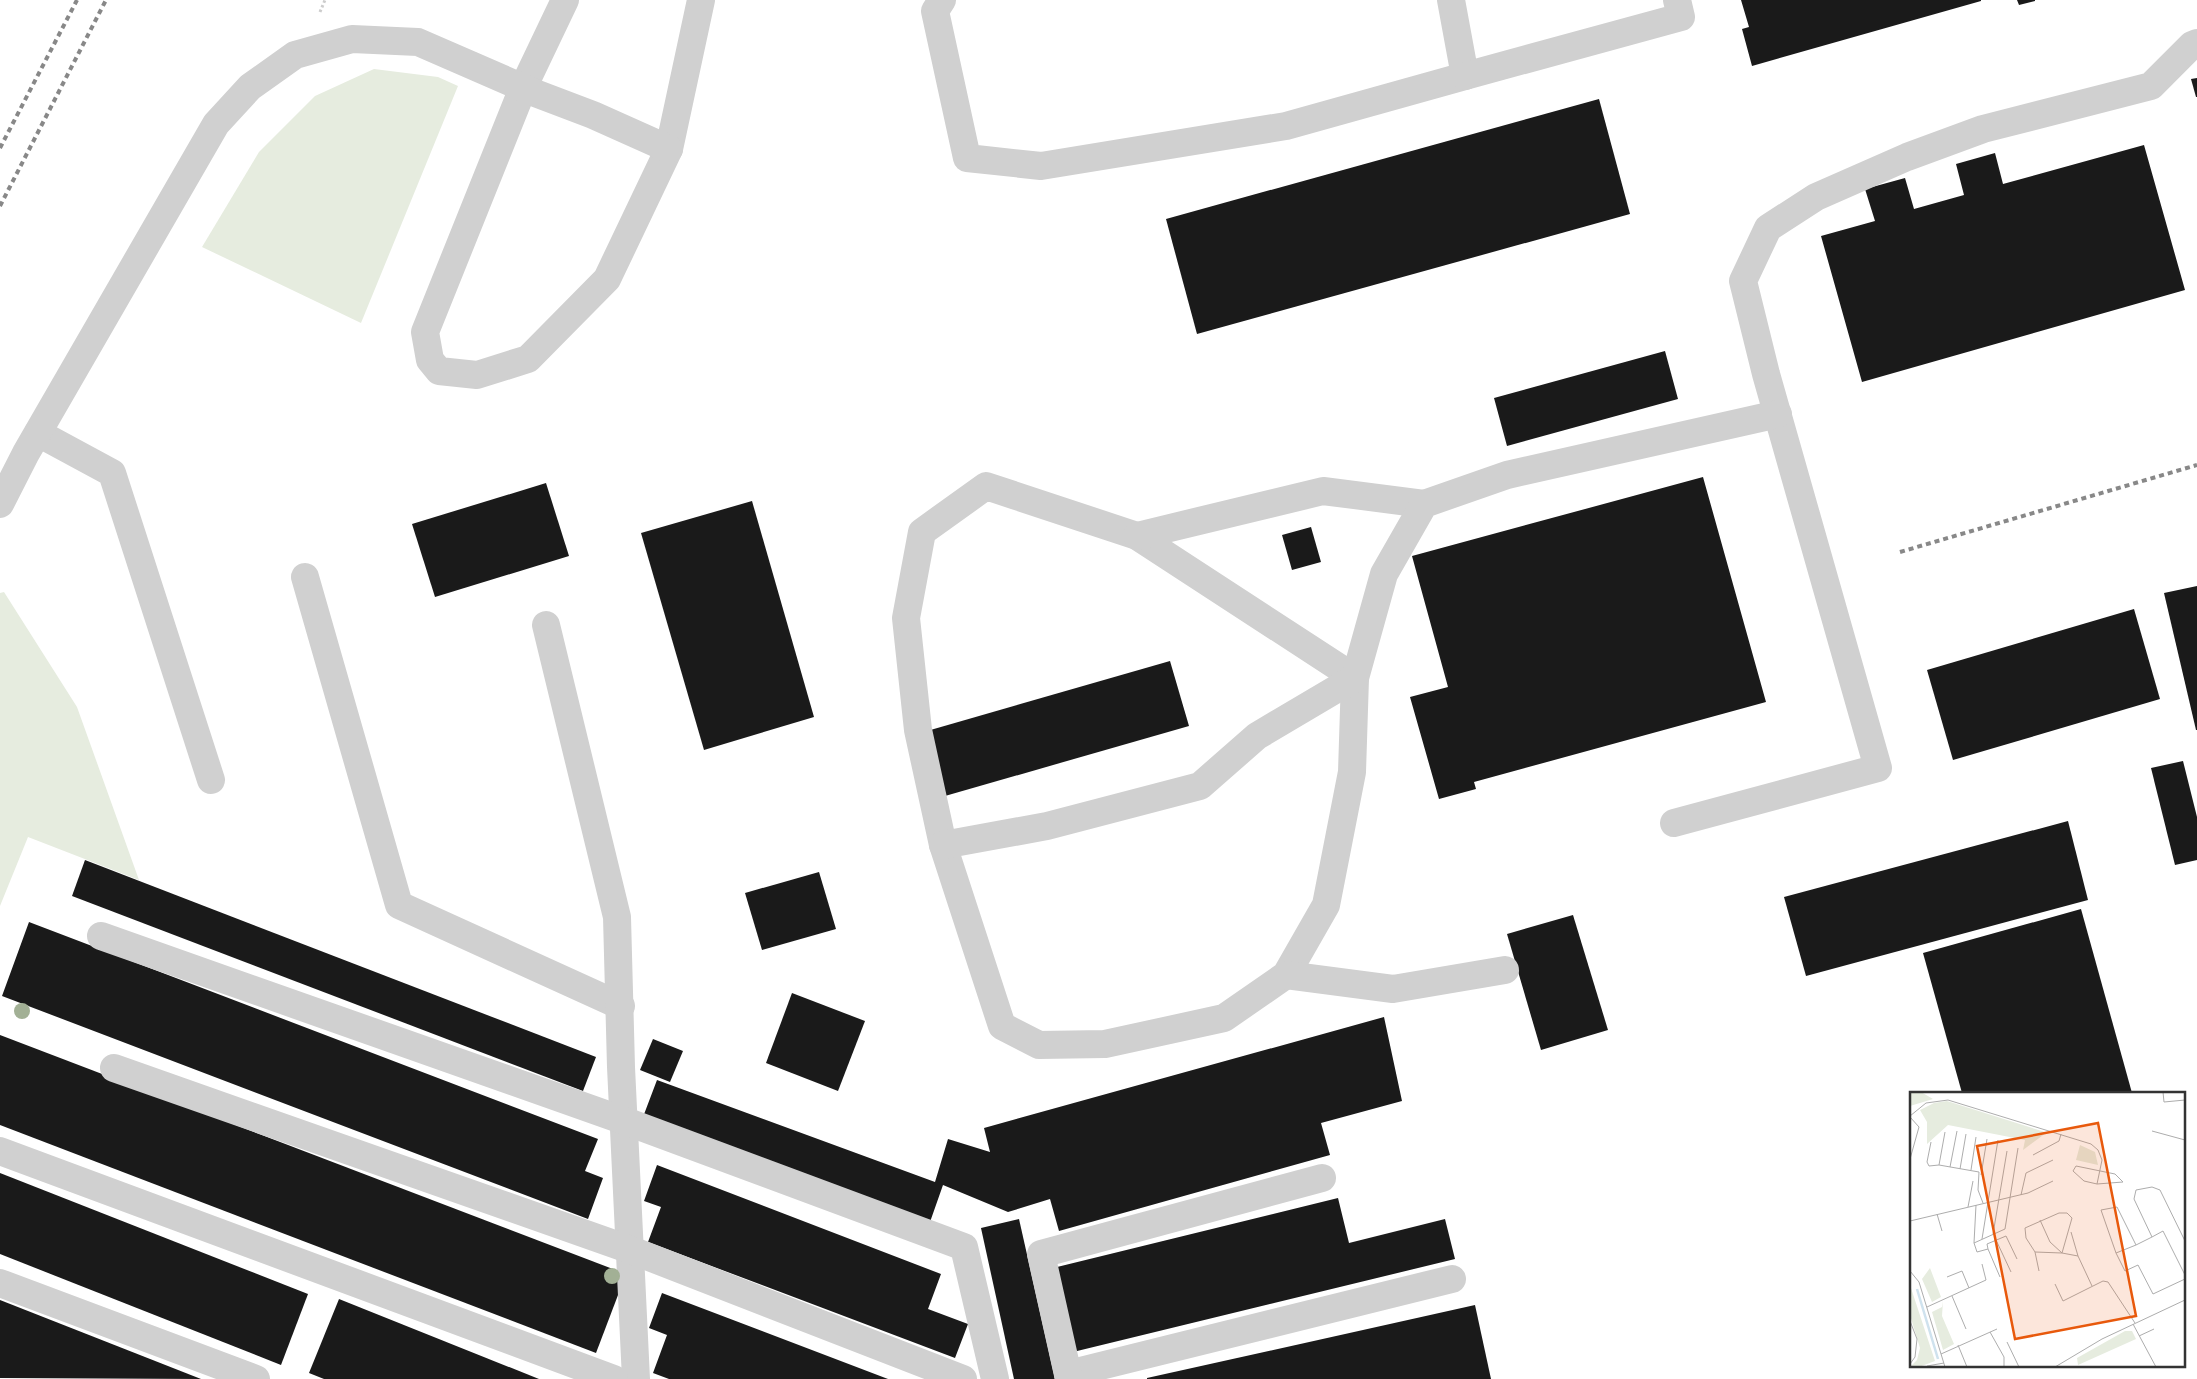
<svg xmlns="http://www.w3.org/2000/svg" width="2197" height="1379" viewBox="0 0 2197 1379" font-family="'Fira Sans',sans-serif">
  <rect width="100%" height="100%" fill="#fff"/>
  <!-- green -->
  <g fill="#e6ecdf">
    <polygon points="374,69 438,77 458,86 361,323 202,247 259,152 315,96"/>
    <polygon points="4,592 77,707 139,880 28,837 0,906 0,593"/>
  </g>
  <!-- building -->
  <g fill="#1a1a1a">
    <polygon points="1741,0 1981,0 1981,1 1752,66 1742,29 1749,27"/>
    <polygon points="2017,0 2035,0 2035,1 2019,5"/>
    <polygon points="2197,78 2197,97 2196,97 2191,79"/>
    <polygon points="1599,99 1630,214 1197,334 1166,219"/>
    <polygon points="2144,145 2185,290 1862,382 1821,236 1875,221 1865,189 1905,178 1914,209 1964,195 1956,164 1995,153 2003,184"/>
    <polygon points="1665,351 1678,399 1507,446 1494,398"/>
    <polygon points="1703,477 1766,702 1474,782 1476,789 1439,799 1410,697 1448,687 1412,556"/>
    <polygon points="546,483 569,556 435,597 412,524"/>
    <polygon points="752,501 814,717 704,750 641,533"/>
    <polygon points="1311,527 1321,562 1292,570 1282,535"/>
    <polygon points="2197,586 2197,730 2196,730 2164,593"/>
    <polygon points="2134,609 2160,699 1953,760 1927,670"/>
    <polygon points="1170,661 1189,726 945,796 927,731"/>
    <polygon points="2183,761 2197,817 2197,860 2175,865 2151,768"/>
    <polygon points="2068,821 2088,900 1806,976 1784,897"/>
    <polygon points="85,860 596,1057 583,1091 72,896"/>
    <polygon points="819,872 836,929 762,950 745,893"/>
    <polygon points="2081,909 2132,1093 1962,1093 1923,953"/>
    <polygon points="1573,915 1608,1030 1541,1050 1507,934"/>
    <polygon points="29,922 598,1139 585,1171 603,1178 588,1219 2,996"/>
    <polygon points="792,993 865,1021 838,1091 766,1063"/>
    <polygon points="1384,1017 1402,1101 1321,1123 1330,1155 1059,1231 1050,1199 1008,1212 943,1185 930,1222 643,1117 657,1080 935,1182 948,1139 990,1152 984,1128"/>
    <polygon points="0,1035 626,1274 596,1353 0,1125"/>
    <polygon points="653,1039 683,1051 670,1082 640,1070"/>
    <polygon points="657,1165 941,1274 928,1309 968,1324 955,1358 648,1242 661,1207 644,1201"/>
    <polygon points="0,1173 308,1294 281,1365 0,1254"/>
    <polygon points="1338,1198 1349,1243 1445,1219 1455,1259 1073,1352 1053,1268"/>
    <polygon points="1019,1219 1055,1379 1014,1379 981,1228"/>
    <polygon points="662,1293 888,1379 669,1379 653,1373 667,1335 649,1328"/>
    <polygon points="339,1299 539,1379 324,1379 309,1373"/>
    <polygon points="0,1300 201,1379 0,1378"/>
    <polygon points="1475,1305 1491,1379 1147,1379 1147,1378"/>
  </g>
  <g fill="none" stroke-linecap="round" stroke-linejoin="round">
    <!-- path -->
    <polyline stroke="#cdcdcd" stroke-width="3" stroke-dasharray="2.5 2.5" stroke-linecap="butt" points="320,12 325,0"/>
    <!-- minor -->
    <g stroke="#d0d0d0" stroke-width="28">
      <polyline points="565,0 523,88 425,332 430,360 439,371 477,375 528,359 607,279 669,149 701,0"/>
      <polyline points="942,0 935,11 967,158 1041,166 1286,126 1465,76 1451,0"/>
      <polyline points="1465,76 1681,17 1677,0"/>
      <polyline points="38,433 112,473 211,780"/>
      <polygon points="986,486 1137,536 1355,678 1352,772 1326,905 1286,975 1224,1018 1105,1044 1039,1045 1002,1026 943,845 918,730 906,618 922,532"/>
      <polyline points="0,504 26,453 216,124 250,87 295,55 352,39 418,42 535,93 593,115 669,149"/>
      <polyline points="1137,536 1323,491 1424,504"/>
      <polyline points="305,577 399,905 621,1006"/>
      <polyline points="546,625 617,917 621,1067 636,1379"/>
      <polyline points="1674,823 1878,768 1766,374 1743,281 1768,228 1816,197 1907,157 1983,129 2151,86 2192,45 2197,43"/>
      <polyline points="943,845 1047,826 1200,786 1257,736 1355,678 1384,574 1424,504 1507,475 1778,414"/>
      <polyline points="101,936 625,1121 964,1247 995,1379"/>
      <polyline points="1286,975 1393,989 1505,970"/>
      <polyline points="114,1068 631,1250 963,1379"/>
      <polyline points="0,1151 614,1379"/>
      <polyline points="0,1283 256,1379"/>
      <polyline points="1068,1374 1452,1279"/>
      <polyline points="1069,1379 1041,1254 1322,1178"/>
    </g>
    <!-- rail -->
    <g stroke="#888" stroke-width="4" stroke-dasharray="5 4" stroke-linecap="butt">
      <polyline points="0,148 77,0"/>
      <polyline points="0,206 106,0"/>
      <polyline points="1900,552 2197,465"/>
    </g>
  </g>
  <!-- trees -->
  <g fill="#a2b095">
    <circle cx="22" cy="1011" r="8"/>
    <circle cx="612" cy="1276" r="8"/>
  </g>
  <!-- overview -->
  <g transform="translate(1910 1092)">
    <rect width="275" height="275" fill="#fff"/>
    <path d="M0,0H11L23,7L0,14ZM37,9L135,40L136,41L113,58L115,48L38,33L17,52V30L10,18L24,11ZM170,53L185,60L188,73L166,68ZM20,176L31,205L22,210L12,187ZM0,193L25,269L9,275H0L7,268L10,256L0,223ZM33,209L32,224L44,252L33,258L22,220L32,215ZM215,239H222L226,247L168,273L167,266Z" fill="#e6ecdf"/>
    <path fill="none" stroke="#cfe2ee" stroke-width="2.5" d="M7,197L28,267"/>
    <path fill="none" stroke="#adadad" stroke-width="1" d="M253,0L254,10L275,8M0,24L16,11L38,8L181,52L188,58L192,68L187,92M0,25L9,35L0,67M242,39L275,48M35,40L29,73L69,80L68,98L73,111M21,50L17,70L19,74L29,73M123,63L149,49L151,42M166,74L205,82L213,90L187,92L174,89L163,79ZM40,75L47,39M50,77L56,42M61,78L66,45M71,83L77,47M111,103L116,81L143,68M66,113L64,151L95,137L108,56M58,115L63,89M149,121H157L162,126L152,161L125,160L116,146L115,136ZM27,122L32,139M130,128L140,150L152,161L168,164L182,194M0,129L118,101L143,89M161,140L168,164M83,142L97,59M242,145L253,139L275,183M72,147L88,48M86,148L101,180M64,151L67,160L78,157L90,185M226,153L207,115L191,118L206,161L226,153L242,145L224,107L226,98L242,95L250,98L275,149M78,157L77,152L96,144L107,167M125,160L129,179M206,161L215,179L228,173L243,202L275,187M0,179L9,190L35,275M37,185L52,179L59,196M145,192L153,209L193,189L198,190L225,231M42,204L56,237M17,215L76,188L72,172M0,229L7,247L5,265L0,272M223,232L246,275M80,240L94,265V275M229,244L244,237M97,250L109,275M48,253L57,275M31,262L87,237M17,274L34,271M145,275L192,247L275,208"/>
    <path fill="#e8590c" fill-opacity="0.15" stroke="#e8590c" stroke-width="2.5" d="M188,31L226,224L105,247L67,54Z"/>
    <rect width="275" height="275" fill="none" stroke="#333" stroke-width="2.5"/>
  </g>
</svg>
